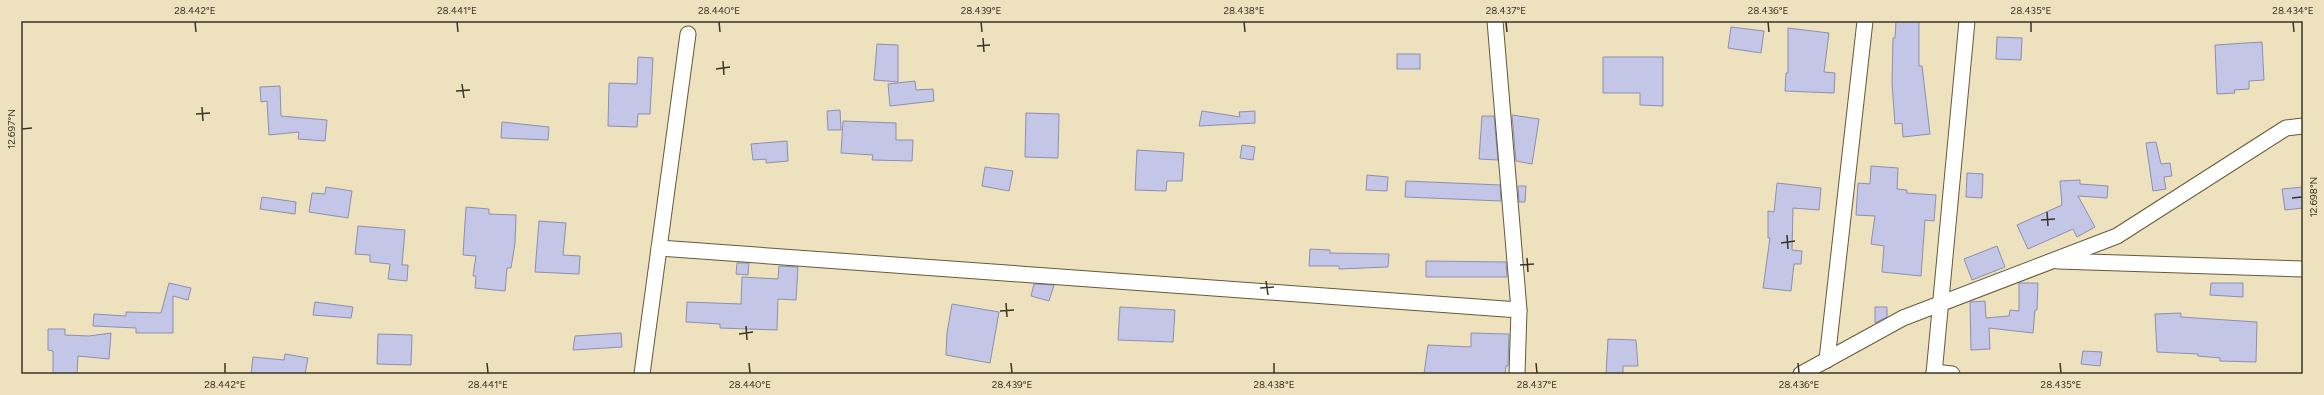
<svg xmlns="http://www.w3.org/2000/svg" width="2324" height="395" viewBox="0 0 2324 395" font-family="Figtree,sans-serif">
  <rect width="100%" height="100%" fill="#eee1be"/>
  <!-- building -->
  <g fill="#c4c6e8" stroke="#8d8faf">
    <polygon points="1896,21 1919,21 1919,66 1922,66 1930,134 1903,137 1902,123 1895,124 1892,84 1893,38 1895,38"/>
    <polygon points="1731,27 1764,31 1761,53 1728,48"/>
    <polygon points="1788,28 1829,33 1824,72 1835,73 1834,93 1785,91 1786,73 1788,73"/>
    <polygon points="1997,37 2022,38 2021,60 1996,59"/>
    <polygon points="2262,42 2264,80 2249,81 2249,89 2234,90 2235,93 2217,94 2215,45"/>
    <polygon points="877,44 898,45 898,82 874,80"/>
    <rect x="1397" y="54" width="23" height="15"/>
    <polygon points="638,57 653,58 650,114 638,114 637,127 608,126 609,83 637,84"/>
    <polygon points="1603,57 1663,57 1663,106 1640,105 1640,93 1603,93"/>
    <polygon points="915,81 916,90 933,89 934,101 890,106 888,84"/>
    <polygon points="280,86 281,116 327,120 325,141 298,139 299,132 269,135 267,101 261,102 260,87"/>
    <polygon points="840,110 841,130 828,130 827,111"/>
    <polygon points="1202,111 1240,117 1239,112 1255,111 1255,123 1199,126"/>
    <polygon points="1026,113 1059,114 1058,158 1025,157"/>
    <polygon points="1512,115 1539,119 1532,164 1516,161"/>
    <polygon points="1482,116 1494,116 1498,160 1479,159"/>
    <polygon points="843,121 896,123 896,140 913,140 912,161 872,160 873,155 841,153"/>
    <polygon points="502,122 549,127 548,140 501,138"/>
    <polygon points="787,141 788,161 766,163 766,159 753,160 751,144"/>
    <polygon points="2156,142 2161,164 2170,163 2172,176 2164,177 2166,189 2153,191 2146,143"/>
    <polygon points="1242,145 1255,147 1253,160 1240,158"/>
    <polygon points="1137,150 1184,153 1182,181 1167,181 1166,191 1135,190"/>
    <polygon points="1871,166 1898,168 1897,189 1907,190 1907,193 1936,195 1934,221 1925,220 1921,276 1882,272 1884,246 1871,244 1875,216 1856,215 1858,183 1870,184"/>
    <polygon points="985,167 1013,171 1009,191 982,186"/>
    <polygon points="1967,173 1983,174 1982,198 1966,197"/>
    <polygon points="1367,175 1388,177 1387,191 1366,190"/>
    <polygon points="2080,180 2080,184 2108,186 2107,198 2078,196 2095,227 2077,237 2073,229 2028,249 2017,225 2062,205 2060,181"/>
    <polygon points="1406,181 1500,185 1501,201 1405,197"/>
    <polygon points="1777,183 1821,188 1819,210 1793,208 1792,250 1802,251 1801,264 1794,264 1791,291 1763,288 1770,238 1768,238 1768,211 1774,212"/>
    <polygon points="1518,186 1526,186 1525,202 1519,202"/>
    <polygon points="326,187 352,191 348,218 309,212 312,193 325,194"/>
    <polygon points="2303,187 2303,208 2285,210 2282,189"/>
    <polygon points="262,197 296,202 295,214 260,209"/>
    <polygon points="466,207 489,209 489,214 516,215 515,243 511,268 507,268 505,291 475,288 476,276 473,276 476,256 463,255"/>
    <polygon points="539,221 566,223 563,255 580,256 579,274 535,272"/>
    <polygon points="358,226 405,230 402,265 408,265 407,281 388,279 390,264 370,262 370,255 355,254"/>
    <polygon points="1997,246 2005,267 1972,280 1964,259"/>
    <polygon points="1310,249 1330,250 1330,253 1389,254 1388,267 1339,269 1339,266 1309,266"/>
    <polygon points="1426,261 1506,262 1507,277 1426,277"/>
    <polygon points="737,263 749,263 748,275 736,274"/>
    <polygon points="779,266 798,267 796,300 778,299 777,330 720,328 720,324 686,322 687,302 741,304 742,277 778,279"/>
    <polygon points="169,283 191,288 188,300 173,296 173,333 136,333 136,328 93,326 94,314 126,316 126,312 161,313"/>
    <polygon points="2019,283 2038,283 2037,310 2035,310 2033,333 1989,328 1990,349 1971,350 1970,302 1985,301 1986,318 2009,316 2010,310 2019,311"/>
    <polygon points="2211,283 2243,283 2243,297 2210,295"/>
    <polygon points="1034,284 1054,285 1049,301 1031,296"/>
    <polygon points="315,302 353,307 351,318 313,315"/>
    <polygon points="952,304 999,312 990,363 946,355 947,333"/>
    <polygon points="1120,307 1175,310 1173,342 1118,340"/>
    <polygon points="1875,307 1887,307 1887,317 1875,323"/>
    <polygon points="2181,313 2181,317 2257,322 2256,362 2220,361 2220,358 2198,356 2198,354 2157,352 2155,314"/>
    <polygon points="48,329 65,329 65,335 89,336 111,333 109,359 78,356 77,374 53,374 53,351 48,350"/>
    <polygon points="621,333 622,347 573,350 575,336"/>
    <polygon points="1471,333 1509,334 1508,366 1506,366 1505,374 1424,374 1428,345 1471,347"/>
    <polygon points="378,334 412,335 411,365 377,364"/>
    <polygon points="1608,339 1636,340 1638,366 1623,366 1623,374 1606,374"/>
    <polygon points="2083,351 2102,352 2100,366 2081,364"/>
    <polygon points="285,354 308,358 305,374 251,374 253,357 284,360"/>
  </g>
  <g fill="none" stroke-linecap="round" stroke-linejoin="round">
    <!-- street casing -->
    <g stroke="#64593a" stroke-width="17">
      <g id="street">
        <polyline points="1495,21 1519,310 1517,374"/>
        <polyline points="659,248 1519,310"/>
        <polyline points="2058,261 2303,269"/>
        <polyline points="1827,360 1865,21"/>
        <polyline points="1934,372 1952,374"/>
        <polyline points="642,374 688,34"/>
        <polyline points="1801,374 1903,318 2117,236 2286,128 2303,126"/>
        <polyline points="1934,374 1967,21"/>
      </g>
    </g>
    <!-- street -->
    <use href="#street" stroke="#fff" stroke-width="15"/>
  </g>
  <!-- ticks -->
  <path fill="none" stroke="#393426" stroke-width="1.5" d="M195,22L196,32M457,22L458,32M719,22L720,32M981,22L982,32M1244,22L1245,32M1506,22L1507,32M1768,22L1769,32M2031,22V32M2293,22L2294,32M983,38L984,52M977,46L990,45M723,61L724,75M716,69L730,67M462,84L464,98M456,91L470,90M202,107L203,121M196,114L210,113M22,129L32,128M2292,198L2302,197M2047,212L2048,226M2041,220L2055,219M1787,235L1788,249M1781,243L1795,241M1527,258L1528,272M1520,265L1534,264M1266,281L1268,295M1260,288L1274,287M1006,303L1007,317M1000,311L1014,310M746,326L747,340M739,334L753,332M225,363V373M487,363L488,373M749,363L750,373M1011,363L1012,373M1274,363V373M1536,363L1537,373M1798,363L1799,373M2060,363L2061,373"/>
  <!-- border -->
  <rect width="2324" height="395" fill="none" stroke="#eee1be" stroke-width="44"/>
  <rect x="22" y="22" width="2280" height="351" fill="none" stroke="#393426" stroke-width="1.5"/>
  <g font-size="10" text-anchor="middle" fill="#393426">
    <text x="195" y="14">28.442°E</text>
    <text x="457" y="14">28.441°E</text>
    <text x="719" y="14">28.440°E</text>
    <text x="981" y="14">28.439°E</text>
    <text x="1244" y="14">28.438°E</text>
    <text x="1506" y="14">28.437°E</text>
    <text x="1768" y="14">28.436°E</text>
    <text x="2031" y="14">28.435°E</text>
    <text x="2293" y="14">28.434°E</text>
    <text transform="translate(11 129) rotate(-90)" y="4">12.697°N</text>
    <text transform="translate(2313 197) rotate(-90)" y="4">12.698°N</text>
    <text x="225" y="388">28.442°E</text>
    <text x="488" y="388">28.441°E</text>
    <text x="750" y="388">28.440°E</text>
    <text x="1012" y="388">28.439°E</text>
    <text x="1274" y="388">28.438°E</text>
    <text x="1537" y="388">28.437°E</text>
    <text x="1799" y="388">28.436°E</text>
    <text x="2061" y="388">28.435°E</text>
  </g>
</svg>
